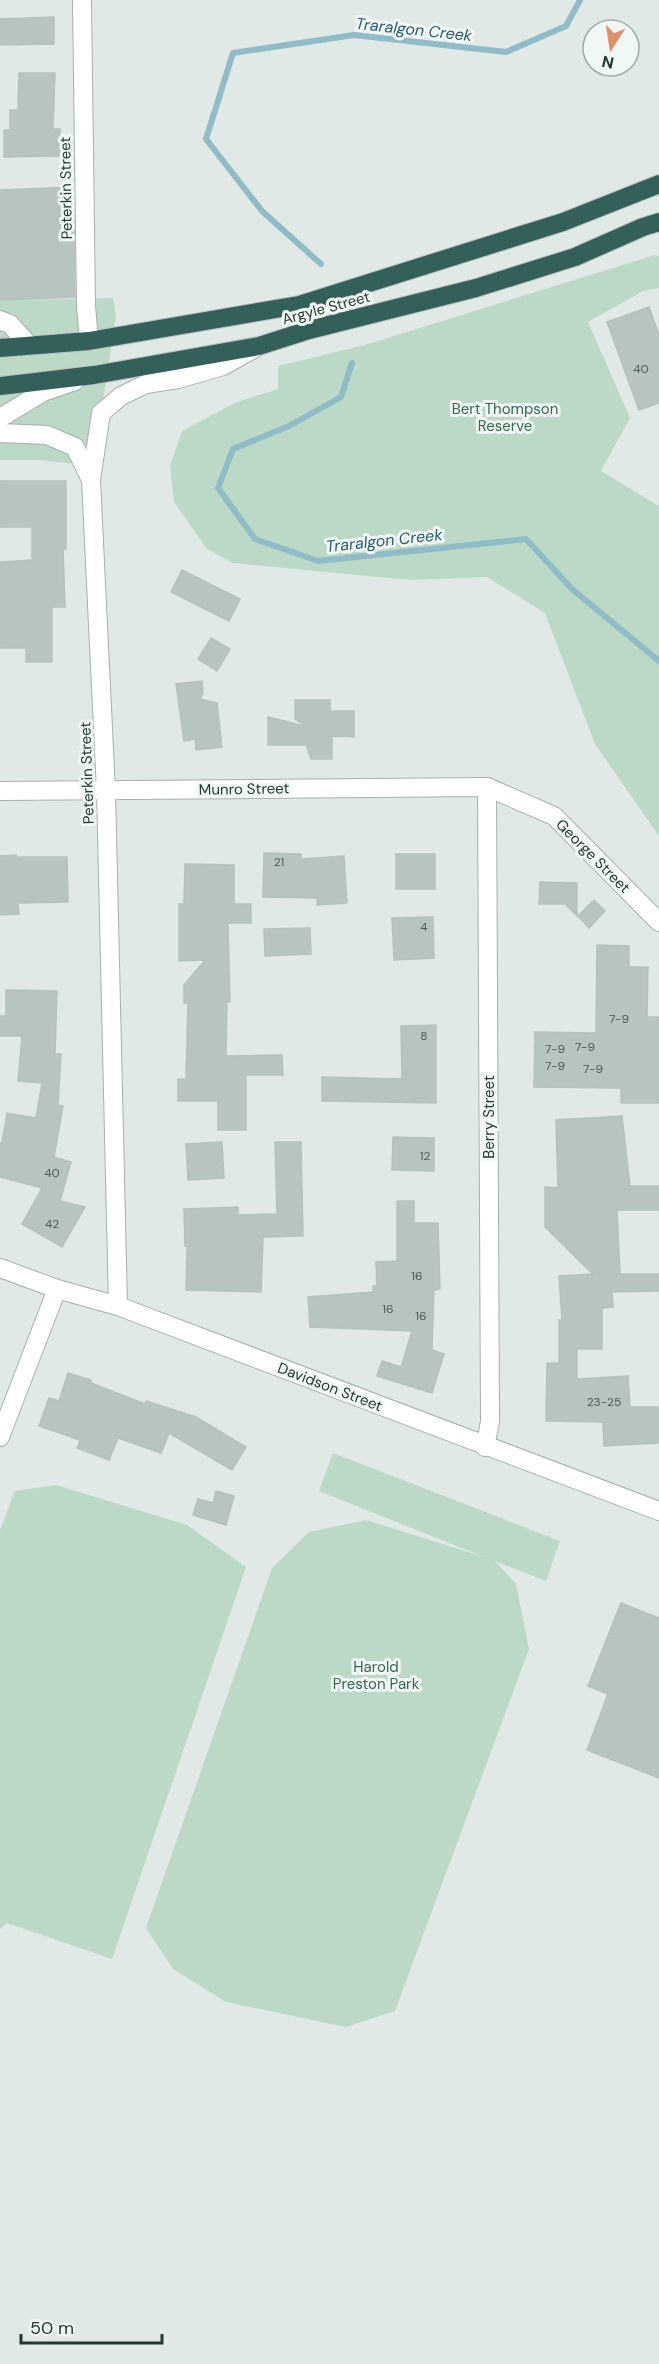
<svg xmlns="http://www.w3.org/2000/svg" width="659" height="2364" viewBox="0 0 659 2364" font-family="'DM Sans',sans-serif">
  <rect width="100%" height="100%" fill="#e1e9e6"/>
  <!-- green -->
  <g fill="#bcd8c6">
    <polygon points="655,255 659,256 659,288 643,291 588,322 630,418 601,471 659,506 659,836 595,744 545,613 487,577 410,580 233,563 207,549 174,502 170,466 182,431 237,402 278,389 278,366 365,345"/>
    <polygon points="113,298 116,316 93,466 39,460 0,460 0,300"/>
    <polygon points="333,1453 560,1541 546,1581 495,1561 516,1584 529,1649 395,2011 346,2027 226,2002 173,1969 146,1928 272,1568 309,1532 366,1520 484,1557 319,1491"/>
    <polygon points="56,1485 187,1525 246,1567 112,1959 7,1923 0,1929 0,1530 15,1491"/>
  </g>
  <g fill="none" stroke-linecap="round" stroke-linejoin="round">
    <!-- stream -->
    <g stroke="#90bbc8" stroke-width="6">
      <polyline points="321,264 262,211 206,139 233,53 354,35 506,52 566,26 580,0"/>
      <polyline points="352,363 341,397 289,426 233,449 218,488 255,539 318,561 526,539 572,589 659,661"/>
    </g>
  </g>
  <!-- building -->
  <g fill="#b7c4bf" stroke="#b4c2bd" stroke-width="1.5">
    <polygon points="54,17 54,44 0,45 0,19"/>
    <polygon points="19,73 55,73 53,129 60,129 60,156 4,157 4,130 10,130 10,110 18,110"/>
    <polygon points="73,187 75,297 0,300 0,190"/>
    <polygon points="649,307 659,335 659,403 639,410 607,322"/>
    <polygon points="0,481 66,481 66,549 63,549 65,607 52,607 52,662 26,662 26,648 0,648 0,562 32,560 32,527 0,527"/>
    <polygon points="182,570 240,599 229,621 171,592"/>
    <polygon points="211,638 230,649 217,671 198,659"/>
    <polygon points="202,681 203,693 200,699 217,703 222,747 196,750 195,739 184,741 176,684"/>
    <polygon points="295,700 330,700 330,711 354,711 354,737 332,736 332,759 311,759 306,745 268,745 268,717 308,727 295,719"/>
    <polygon points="264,853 301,854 301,859 344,856 347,903 317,905 317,898 263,897"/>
    <rect x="396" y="854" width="39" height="35"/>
    <polygon points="16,855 17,857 67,857 68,902 18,903 19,914 0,915 0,856"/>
    <polygon points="185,864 234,865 234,904 251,904 251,923 228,923 230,1002 227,1002 226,1056 282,1055 283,1075 246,1075 246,1130 218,1130 218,1101 178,1101 178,1079 186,1079 188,1003 184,1003 184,985 205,960 179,961 179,904 184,904"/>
    <polygon points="540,882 577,883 577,916 565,904 539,904"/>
    <polygon points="594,900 605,911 589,928 578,916"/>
    <polygon points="433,917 434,958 394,960 392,918"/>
    <polygon points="310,928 311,954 265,956 264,929"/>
    <polygon points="597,945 629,946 629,967 648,967 647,1017 659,1017 659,1103 621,1103 621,1088 534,1087 535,1032 596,1033"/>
    <polygon points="6,990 57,991 55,1054 61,1054 58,1105 63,1106 54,1157 71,1162 60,1201 85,1207 62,1247 22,1224 42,1188 0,1177 0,1143 2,1143 7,1113 36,1118 42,1083 18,1081 22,1036 0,1036 0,1016 6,1016"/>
    <polygon points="436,1025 436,1103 322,1101 322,1077 402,1079 401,1026"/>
    <polygon points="622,1116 630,1186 659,1186 659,1210 617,1210 620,1274 659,1274 659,1291 612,1292 613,1307 602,1308 602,1349 577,1349 577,1379 628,1376 630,1407 659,1407 659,1443 604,1446 603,1422 546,1421 547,1363 559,1363 559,1320 562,1320 559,1276 593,1274 545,1227 545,1187 558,1188 556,1120"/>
    <polygon points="393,1137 434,1138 434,1171 392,1170"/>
    <polygon points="222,1142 224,1178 188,1180 186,1144"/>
    <polygon points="275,1142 301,1142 303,1236 263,1237 261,1292 186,1290 187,1246 185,1246 184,1209 238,1207 238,1215 277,1214"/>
    <polygon points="397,1201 414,1201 414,1223 438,1223 440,1289 434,1290 432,1350 444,1354 432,1393 377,1376 382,1361 401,1367 412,1331 310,1327 308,1297 373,1292 373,1286 377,1286 376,1262 397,1261"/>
    <polygon points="68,1373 91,1380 91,1383 145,1404 146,1401 196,1417 246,1447 232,1470 169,1433 161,1453 118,1438 109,1460 77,1448 80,1440 39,1426 49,1398 59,1401"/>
    <polygon points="216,1491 234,1496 226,1525 193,1515 198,1499 213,1503"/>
    <polygon points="621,1603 659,1618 659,1778 587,1750 608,1694 588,1686"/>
  </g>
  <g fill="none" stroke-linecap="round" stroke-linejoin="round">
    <!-- minor casing -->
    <g stroke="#a5b0ad" stroke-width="20">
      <g id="minor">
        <polyline points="82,0 86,306 89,341"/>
        <polyline points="0,320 10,324 29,345"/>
        <polyline points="0,418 43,392 75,381"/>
        <polyline points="0,433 47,435 75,447 91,480"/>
        <polyline points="0,791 487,787 554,816 659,922"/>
        <polyline points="0,1268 57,1289 118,1306 659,1511"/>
        <polyline points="118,1306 106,791 91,480 101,413 121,396 146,384 178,379 223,366 257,347"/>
        <polyline points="0,1437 57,1289"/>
        <polyline points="485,1447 490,1422 487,787"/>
      </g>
    </g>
    <!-- highway casing -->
    <g stroke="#bdc3c2" stroke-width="20">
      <g id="highway">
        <polyline points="0,348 89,341 299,305 563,222 659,184"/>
        <polyline points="0,386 94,375 259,346 309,330 476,288 575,257 643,227 659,222"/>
      </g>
    </g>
    <!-- minor -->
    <use href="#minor" stroke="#fff" stroke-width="18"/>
    <!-- highway -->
    <use href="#highway" stroke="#33605a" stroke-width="18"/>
  </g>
  <g text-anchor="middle" stroke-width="6" stroke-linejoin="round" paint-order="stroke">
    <!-- number labels -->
    <g font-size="12" fill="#495b57">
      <text x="641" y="373">40</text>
      <text x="279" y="866">21</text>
      <text x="424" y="931">4</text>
      <text x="619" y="1023">7-9</text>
      <text x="424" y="1040">8</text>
      <text x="585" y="1051">7-9</text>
      <text x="555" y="1053">7-9</text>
      <text x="555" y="1070">7-9</text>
      <text x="593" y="1073">7-9</text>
      <text x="425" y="1160">12</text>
      <text x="52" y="1177">40</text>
      <text x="52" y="1228">42</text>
      <text x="417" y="1280">16</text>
      <text x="388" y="1313">16</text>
      <text x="421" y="1320">16</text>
      <text x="604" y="1406">23-25</text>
    </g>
    <!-- street labels -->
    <g font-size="15" fill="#243834" stroke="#f1f7f4">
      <text transform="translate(66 188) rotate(-91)" y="5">Peterkin Street</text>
      <text transform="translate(326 308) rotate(-15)" y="5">Argyle Street</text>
      <text transform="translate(87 773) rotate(-92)" y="5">Peterkin Street</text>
      <text transform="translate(244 789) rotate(-1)" y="5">Munro Street</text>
      <text transform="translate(593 856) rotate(45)" y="5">George Street</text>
      <text transform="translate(489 1117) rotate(-90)" y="5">Berry Street</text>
      <text transform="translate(330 1387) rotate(21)" y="5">Davidson Street</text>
    </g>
    <!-- park labels -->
    <g font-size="15" fill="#33694c" stroke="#f1f7f4">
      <text x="505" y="414">Bert Thompson<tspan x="505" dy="17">Reserve</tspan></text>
      <text x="376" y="1672">Harold<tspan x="376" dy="17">Preston Park</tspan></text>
    </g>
    <!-- water labels -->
    <g font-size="16" font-style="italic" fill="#265a6c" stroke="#f1f7f4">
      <text transform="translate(414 29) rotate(6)" y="6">Traralgon Creek</text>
      <text transform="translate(384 540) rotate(-6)" y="6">Traralgon Creek</text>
    </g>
  </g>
  <!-- north arrow -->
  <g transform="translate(611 48) rotate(192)"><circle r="28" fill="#f1f7f4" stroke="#9faba7" stroke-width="1.5"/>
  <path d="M0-4.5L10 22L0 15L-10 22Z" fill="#e08f69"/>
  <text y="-9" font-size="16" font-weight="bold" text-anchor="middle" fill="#243834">N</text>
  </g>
  <!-- scale -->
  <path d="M21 2334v9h141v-9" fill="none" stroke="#243834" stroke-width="3"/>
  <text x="30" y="2334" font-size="18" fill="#243834" stroke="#f1f7f4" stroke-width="4.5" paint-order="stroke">50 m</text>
</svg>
